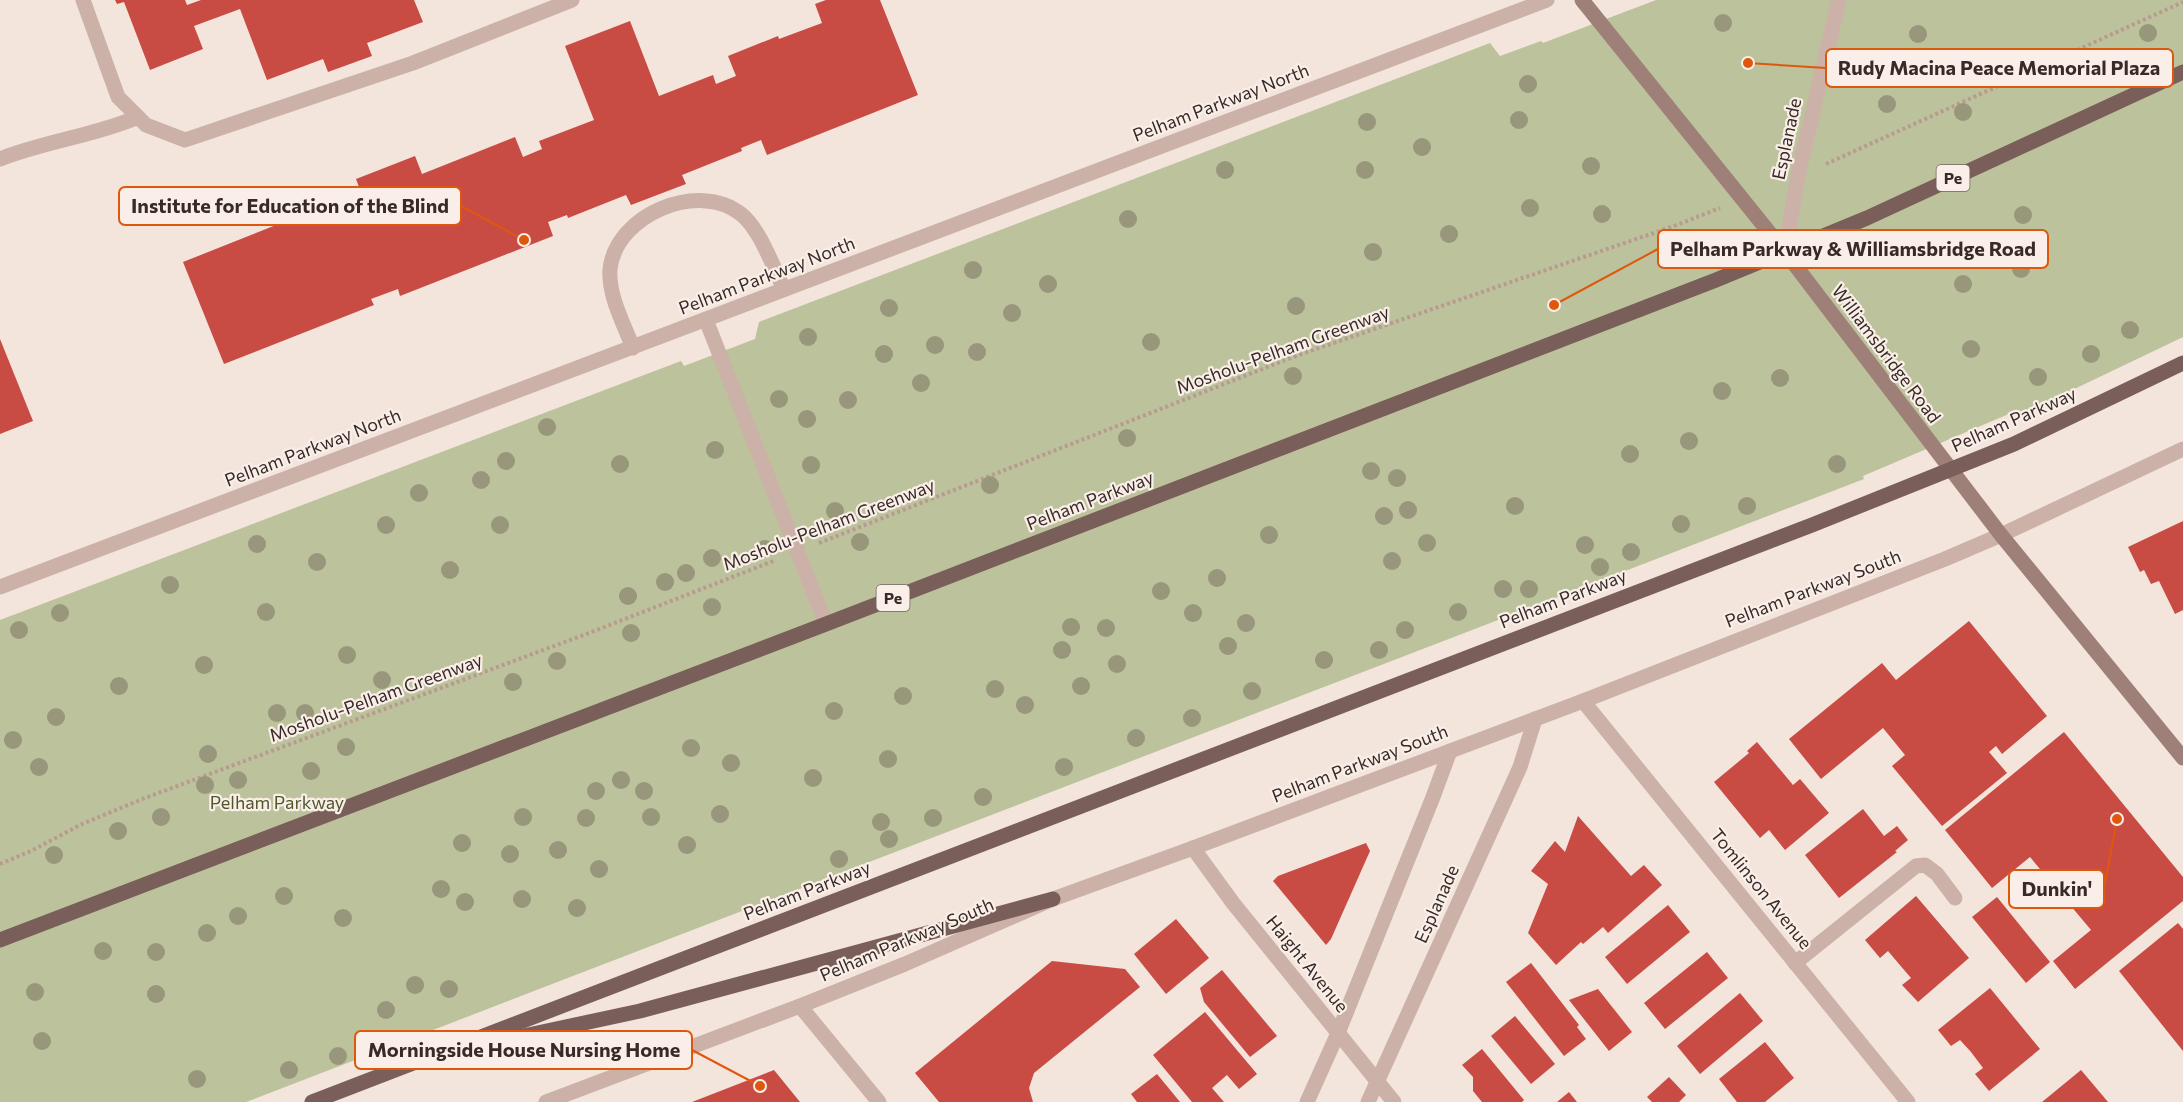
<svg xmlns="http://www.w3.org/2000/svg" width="2183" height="1102" viewBox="0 0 2183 1102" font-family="Commissioner,sans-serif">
  <rect width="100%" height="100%" fill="#f3e4dc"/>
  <!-- green -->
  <polygon fill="#bcc29b" points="1656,0 2183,0 2183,337 2014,418 2011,413 1863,476 1864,479 246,1102 0,1102 0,620 681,361 684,366 755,339 759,322 1490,43 1500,56 1541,41 1543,43"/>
  <!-- building -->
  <g fill="#c94c44">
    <polygon points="115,0 185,0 187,5 201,0 414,0 423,22 367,43 372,56 328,72 323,59 267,80 240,9 194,26 203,49 150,70 124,2 117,4"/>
    <polygon points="826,0 880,0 918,95 767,155 761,140 741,148 742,151 682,175 686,184 631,205 626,195 568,218 567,215 548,222 553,236 400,296 398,289 371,299 374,305 224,364 183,262 334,202 337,209 363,198 356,179 415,156 422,174 515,137 523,157 542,149 539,141 594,120 565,46 630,21 659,96 713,75 716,84 736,76 728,56 778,36 779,39 822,23 815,4"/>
    <polygon points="0,339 33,421 0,434"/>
    <polygon points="2183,521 2183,610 2175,614 2159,581 2151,584 2144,570 2140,572 2128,547"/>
    <polygon points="1969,621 2047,716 2002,754 1996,746 1989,752 2007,773 1942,826 1892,766 1905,755 1883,728 1821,779 1789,739 1882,663 1896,680"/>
    <polygon points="2064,732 2183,877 2183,901 2075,989 2053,961 2091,930 2030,857 1992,888 1945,830"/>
    <polygon points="1757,742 1793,785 1800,779 1829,813 1785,850 1769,830 1760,838 1714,782 1749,753 1747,751"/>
    <polygon points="1863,809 1884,836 1897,826 1908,840 1895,851 1897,852 1839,898 1805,855"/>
    <polygon points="1578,816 1631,876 1644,865 1662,885 1608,933 1603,927 1583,944 1581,942 1556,965 1528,933 1548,884 1531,871 1555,841 1565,852"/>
    <polygon points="1366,843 1370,851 1331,939 1326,945 1273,881 1278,876"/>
    <polygon points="1916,896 1969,958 1918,1002 1902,985 1911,978 1899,964 1888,951 1880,958 1865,940"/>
    <polygon points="1997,897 2050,962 2026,983 1972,917"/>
    <polygon points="1668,905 1690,932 1627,984 1605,957"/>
    <polygon points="1176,919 1209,958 1166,994 1134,954"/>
    <polygon points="2178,923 2183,929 2183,1051 2119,971"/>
    <polygon points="1707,952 1728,978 1665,1029 1644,1003"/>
    <polygon points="1052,961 1125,969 1140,987 1034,1073 1029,1088 1033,1102 939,1102 915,1073"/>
    <polygon points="1531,963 1579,1025 1577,1027 1586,1039 1564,1056 1506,982"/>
    <polygon points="1222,970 1277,1036 1250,1057 1204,1002 1200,988"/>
    <polygon points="1990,988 2040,1049 1989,1091 1975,1074 1983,1068 1971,1052 1960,1040 1951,1046 1938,1030"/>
    <polygon points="1598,989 1632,1032 1609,1051 1569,1000"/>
    <polygon points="1740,993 1763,1021 1700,1074 1677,1046"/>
    <polygon points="1205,1012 1257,1074 1239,1089 1227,1075 1212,1088 1224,1102 1192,1102 1153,1055"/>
    <polygon points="1515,1016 1555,1064 1531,1084 1491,1036"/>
    <polygon points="1765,1042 1794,1078 1765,1102 1737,1102 1719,1079"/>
    <polygon points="1482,1049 1524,1100 1522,1102 1482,1102 1473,1091 1473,1077 1462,1065"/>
    <polygon points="774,1070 800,1102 692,1102"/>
    <polygon points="2081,1070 2108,1102 2042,1102"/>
    <polygon points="1157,1074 1180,1102 1137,1102 1131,1094"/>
    <polygon points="1669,1077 1686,1095 1679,1102 1652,1102 1647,1097"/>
    <polygon points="1569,1092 1577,1102 1557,1102"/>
  </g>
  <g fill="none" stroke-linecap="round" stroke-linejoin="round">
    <!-- path -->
    <g stroke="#b79b91" stroke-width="4" stroke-dasharray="3 3" stroke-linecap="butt">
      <polyline points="1826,164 2183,2"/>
      <polyline points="819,543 1293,357 1674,226 1720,208"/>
      <polyline points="0,864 31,851 82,824 145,798 589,633 776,560"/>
    </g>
    <!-- service -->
    <g stroke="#cbb1a7" stroke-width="15">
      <polyline points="83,0 118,97 146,125 185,140 413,63 572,0"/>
      <path d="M0,159C45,141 94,136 138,117"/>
      <path d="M633,348C624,324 608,296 610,269C616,215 698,180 741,214C760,229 773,267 784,289"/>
      <polyline points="1795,963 1916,866 1925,865 1937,874 1955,898"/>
    </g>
    <!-- minor -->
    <g stroke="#cbb1a7" stroke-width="15">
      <polyline points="706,320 826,624"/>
      <polyline points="1583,701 1908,1102"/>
      <polyline points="1193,848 1233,903 1394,1102"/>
      <polyline points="800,1006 879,1102"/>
      <polyline points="1307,1102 1338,1033 1433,797 1450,751"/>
      <polyline points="1368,1102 1520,767 1535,719"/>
    </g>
    <!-- tertiary -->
    <g stroke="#cbb1a7" stroke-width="15">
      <polyline points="1785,252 1798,175 1839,0"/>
      <polyline points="0,587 1547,0"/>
      <polyline points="546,1102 800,1006 905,964 1053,899 1193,848 1583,701 1945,559 2001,535 2183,449"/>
    </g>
    <!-- secondary -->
    <polyline stroke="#9f8079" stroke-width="15" points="1582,0 1785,252 2001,535 2183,758"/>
    <!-- primary -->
    <g stroke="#7a5e59" stroke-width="15">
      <polyline points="0,940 826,624 1716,280 1867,218 2183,72"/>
      <polyline points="482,1045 640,1011 1053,899"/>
      <polyline points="312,1102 1812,525 2014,444 2183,363"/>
    </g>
  </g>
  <!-- trees -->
  <g fill="#98967b">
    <circle cx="1723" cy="23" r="9"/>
    <circle cx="2148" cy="33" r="9"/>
    <circle cx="1918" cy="34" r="9"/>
    <circle cx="1528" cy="84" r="9"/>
    <circle cx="1887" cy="104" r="9"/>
    <circle cx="1963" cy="112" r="9"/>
    <circle cx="1519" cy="120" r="9"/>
    <circle cx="1367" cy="122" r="9"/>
    <circle cx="1422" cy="147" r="9"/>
    <circle cx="1591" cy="166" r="9"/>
    <circle cx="1225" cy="170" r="9"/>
    <circle cx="1365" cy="170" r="9"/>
    <circle cx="1530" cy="208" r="9"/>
    <circle cx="1602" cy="214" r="9"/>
    <circle cx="2023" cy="215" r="9"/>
    <circle cx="1128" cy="219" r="9"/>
    <circle cx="1449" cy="234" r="9"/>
    <circle cx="1373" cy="252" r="9"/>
    <circle cx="2021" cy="269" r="9"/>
    <circle cx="973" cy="270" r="9"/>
    <circle cx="1048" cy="284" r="9"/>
    <circle cx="1963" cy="284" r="9"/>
    <circle cx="1296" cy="306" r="9"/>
    <circle cx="889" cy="308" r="9"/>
    <circle cx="1012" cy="313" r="9"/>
    <circle cx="2130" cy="330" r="9"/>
    <circle cx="808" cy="337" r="9"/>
    <circle cx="1151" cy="342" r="9"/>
    <circle cx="935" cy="345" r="9"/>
    <circle cx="1971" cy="349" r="9"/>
    <circle cx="977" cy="352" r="9"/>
    <circle cx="884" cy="354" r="9"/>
    <circle cx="2091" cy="354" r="9"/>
    <circle cx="1293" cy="376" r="9"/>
    <circle cx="2038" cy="377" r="9"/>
    <circle cx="1780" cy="378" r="9"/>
    <circle cx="921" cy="383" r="9"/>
    <circle cx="1722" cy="391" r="9"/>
    <circle cx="779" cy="399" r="9"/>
    <circle cx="848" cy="400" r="9"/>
    <circle cx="807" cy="419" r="9"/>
    <circle cx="547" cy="427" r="9"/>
    <circle cx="1127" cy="438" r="9"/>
    <circle cx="1689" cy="441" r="9"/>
    <circle cx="715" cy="450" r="9"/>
    <circle cx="1630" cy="454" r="9"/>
    <circle cx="506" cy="461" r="9"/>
    <circle cx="620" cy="464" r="9"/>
    <circle cx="1837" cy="464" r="9"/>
    <circle cx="811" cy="465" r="9"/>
    <circle cx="1371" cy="471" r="9"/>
    <circle cx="1397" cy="478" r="9"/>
    <circle cx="481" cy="480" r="9"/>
    <circle cx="990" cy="485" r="9"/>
    <circle cx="419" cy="493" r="9"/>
    <circle cx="1515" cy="506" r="9"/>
    <circle cx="1747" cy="506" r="9"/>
    <circle cx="1408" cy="510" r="9"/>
    <circle cx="835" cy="511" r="9"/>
    <circle cx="1384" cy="516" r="9"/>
    <circle cx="1681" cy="524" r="9"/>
    <circle cx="386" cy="525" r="9"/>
    <circle cx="500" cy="525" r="9"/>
    <circle cx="1269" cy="535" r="9"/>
    <circle cx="860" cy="542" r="9"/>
    <circle cx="1427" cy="543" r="9"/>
    <circle cx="257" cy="544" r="9"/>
    <circle cx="1585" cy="545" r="9"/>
    <circle cx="765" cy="549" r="9"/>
    <circle cx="1631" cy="552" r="9"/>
    <circle cx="712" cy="558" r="9"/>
    <circle cx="1392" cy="561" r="9"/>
    <circle cx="317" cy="562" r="9"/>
    <circle cx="1600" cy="567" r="9"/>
    <circle cx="450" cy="570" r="9"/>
    <circle cx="686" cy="573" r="9"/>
    <circle cx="1217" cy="578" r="9"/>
    <circle cx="665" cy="582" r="9"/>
    <circle cx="170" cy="585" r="9"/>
    <circle cx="1503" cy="589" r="9"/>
    <circle cx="1529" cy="589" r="9"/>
    <circle cx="1161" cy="591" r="9"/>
    <circle cx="628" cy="596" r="9"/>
    <circle cx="712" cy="607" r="9"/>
    <circle cx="266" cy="612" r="9"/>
    <circle cx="1458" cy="612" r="9"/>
    <circle cx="60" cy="613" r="9"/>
    <circle cx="1193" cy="613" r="9"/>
    <circle cx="1246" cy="623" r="9"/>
    <circle cx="1071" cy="627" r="9"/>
    <circle cx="1106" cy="628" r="9"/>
    <circle cx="19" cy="630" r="9"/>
    <circle cx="1405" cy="630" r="9"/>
    <circle cx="631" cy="633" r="9"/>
    <circle cx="1228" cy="646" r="9"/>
    <circle cx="1062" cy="650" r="9"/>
    <circle cx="1379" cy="650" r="9"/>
    <circle cx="347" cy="655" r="9"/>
    <circle cx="1324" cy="660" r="9"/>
    <circle cx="557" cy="661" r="9"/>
    <circle cx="1117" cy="664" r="9"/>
    <circle cx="204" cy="665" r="9"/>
    <circle cx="382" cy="680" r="9"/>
    <circle cx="513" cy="682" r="9"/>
    <circle cx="119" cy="686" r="9"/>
    <circle cx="1081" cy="686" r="9"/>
    <circle cx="995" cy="689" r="9"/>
    <circle cx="1252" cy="691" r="9"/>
    <circle cx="903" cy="696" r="9"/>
    <circle cx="1025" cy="705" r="9"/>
    <circle cx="834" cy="711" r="9"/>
    <circle cx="277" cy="713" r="9"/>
    <circle cx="305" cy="713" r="9"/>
    <circle cx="56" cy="717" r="9"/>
    <circle cx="1192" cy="718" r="9"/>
    <circle cx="1136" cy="738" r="9"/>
    <circle cx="13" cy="740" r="9"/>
    <circle cx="346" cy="747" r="9"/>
    <circle cx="691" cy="748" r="9"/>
    <circle cx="208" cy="754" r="9"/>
    <circle cx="888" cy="759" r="9"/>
    <circle cx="731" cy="763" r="9"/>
    <circle cx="39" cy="767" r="9"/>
    <circle cx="1064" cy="767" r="9"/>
    <circle cx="311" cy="771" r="9"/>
    <circle cx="813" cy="778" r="9"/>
    <circle cx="238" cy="780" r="9"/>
    <circle cx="621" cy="780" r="9"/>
    <circle cx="205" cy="785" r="9"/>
    <circle cx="596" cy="791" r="9"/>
    <circle cx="644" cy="791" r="9"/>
    <circle cx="983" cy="797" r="9"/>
    <circle cx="720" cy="814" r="9"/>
    <circle cx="161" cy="817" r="9"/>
    <circle cx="523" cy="817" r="9"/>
    <circle cx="651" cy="817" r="9"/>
    <circle cx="586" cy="818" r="9"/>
    <circle cx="933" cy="818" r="9"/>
    <circle cx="881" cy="822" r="9"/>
    <circle cx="118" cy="831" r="9"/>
    <circle cx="889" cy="839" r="9"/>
    <circle cx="462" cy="843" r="9"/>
    <circle cx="687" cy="845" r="9"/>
    <circle cx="558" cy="850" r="9"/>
    <circle cx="510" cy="854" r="9"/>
    <circle cx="54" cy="855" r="9"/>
    <circle cx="839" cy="859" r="9"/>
    <circle cx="599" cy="869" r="9"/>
    <circle cx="441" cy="889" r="9"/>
    <circle cx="284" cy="896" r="9"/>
    <circle cx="522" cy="899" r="9"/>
    <circle cx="465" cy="902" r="9"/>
    <circle cx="577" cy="908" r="9"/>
    <circle cx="238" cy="916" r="9"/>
    <circle cx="343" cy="918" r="9"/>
    <circle cx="207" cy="933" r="9"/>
    <circle cx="103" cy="951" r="9"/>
    <circle cx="156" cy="952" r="9"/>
    <circle cx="415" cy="985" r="9"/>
    <circle cx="449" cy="989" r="9"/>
    <circle cx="35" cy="992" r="9"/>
    <circle cx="156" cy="994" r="9"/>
    <circle cx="386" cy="1010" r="9"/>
    <circle cx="42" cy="1041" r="9"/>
    <circle cx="338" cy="1056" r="9"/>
    <circle cx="289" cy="1070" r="9"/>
    <circle cx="197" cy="1079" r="9"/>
  </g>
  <g text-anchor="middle" stroke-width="4.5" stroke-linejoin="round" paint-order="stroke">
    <!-- shield labels -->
    <g fill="#faefe8" stroke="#726562" stroke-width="1.5">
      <rect x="1936.5" y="165" width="33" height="26" rx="4.5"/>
      <rect x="876.5" y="585" width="33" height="26" rx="4.5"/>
    </g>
    <g font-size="16" font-weight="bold" fill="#382a28">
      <text x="1953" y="184">Pe</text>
      <text x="893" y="604">Pe</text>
    </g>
    <!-- street labels -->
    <g font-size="18" fill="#382a28" stroke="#faefe8">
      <text transform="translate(1221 103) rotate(-21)" y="6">Pelham Parkway North</text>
      <text transform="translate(1787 139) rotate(-78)" y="6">Esplanade</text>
      <text transform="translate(767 276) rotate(-21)" y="6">Pelham Parkway North</text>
      <text transform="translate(1283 350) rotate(-20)" y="6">Mosholu-Pelham Greenway</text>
      <text transform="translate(1886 354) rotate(53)" y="6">Williamsbridge Road</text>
      <text transform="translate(2014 420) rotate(-24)" y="6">Pelham Parkway</text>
      <text transform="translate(313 448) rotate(-21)" y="6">Pelham Parkway North</text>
      <text transform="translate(1090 501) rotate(-21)" y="6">Pelham Parkway</text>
      <text transform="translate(829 525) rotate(-21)" y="6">Mosholu-Pelham Greenway</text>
      <text transform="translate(1813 589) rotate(-21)" y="6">Pelham Parkway South</text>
      <text transform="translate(1563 599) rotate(-21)" y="6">Pelham Parkway</text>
      <text transform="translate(376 698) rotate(-20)" y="6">Mosholu-Pelham Greenway</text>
      <text transform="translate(1360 764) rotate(-21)" y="6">Pelham Parkway South</text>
      <text transform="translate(1761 889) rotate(51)" y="6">Tomlinson Avenue</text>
      <text transform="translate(807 891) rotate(-21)" y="6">Pelham Parkway</text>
      <text transform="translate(1437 904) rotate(-66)" y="6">Esplanade</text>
      <text transform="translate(907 940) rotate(-23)" y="6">Pelham Parkway South</text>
      <text transform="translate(1307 964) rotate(51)" y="6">Haight Avenue</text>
    </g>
    <!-- park labels -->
    <g font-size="18" fill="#4e572b" stroke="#faefe8">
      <text x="277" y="809">Pelham Parkway</text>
    </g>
  </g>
  <!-- callouts -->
  <path fill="none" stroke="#df570d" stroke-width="2" d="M1748 63L1826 68M524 240L461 206M1554 305L1658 249M2117 819L2104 889M760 1086L692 1050"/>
  <g fill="#df570d" stroke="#faefe8" stroke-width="2">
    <circle cx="1748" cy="63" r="6"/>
    <circle cx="524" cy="240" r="6"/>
    <circle cx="1554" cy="305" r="6"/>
    <circle cx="2117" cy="819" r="6"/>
    <circle cx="760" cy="1086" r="6"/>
  </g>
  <g fill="#faefe8" stroke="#df570d" stroke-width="2">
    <rect x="1826" y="49" width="347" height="38" rx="6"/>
    <rect x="119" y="187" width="342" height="38" rx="6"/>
    <rect x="1658" y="230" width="390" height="38" rx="6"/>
    <rect x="2009" y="870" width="95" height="38" rx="6"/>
    <rect x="355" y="1031" width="337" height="38" rx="6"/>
  </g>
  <g font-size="20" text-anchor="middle" font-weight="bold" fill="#382a28">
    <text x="1999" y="75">Rudy Macina Peace Memorial Plaza</text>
    <text x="290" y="213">Institute for Education of the Blind</text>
    <text x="1853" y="256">Pelham Parkway &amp; Williamsbridge Road</text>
    <text x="2057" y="896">Dunkin'</text>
    <text x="524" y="1057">Morningside House Nursing Home</text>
  </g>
</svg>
